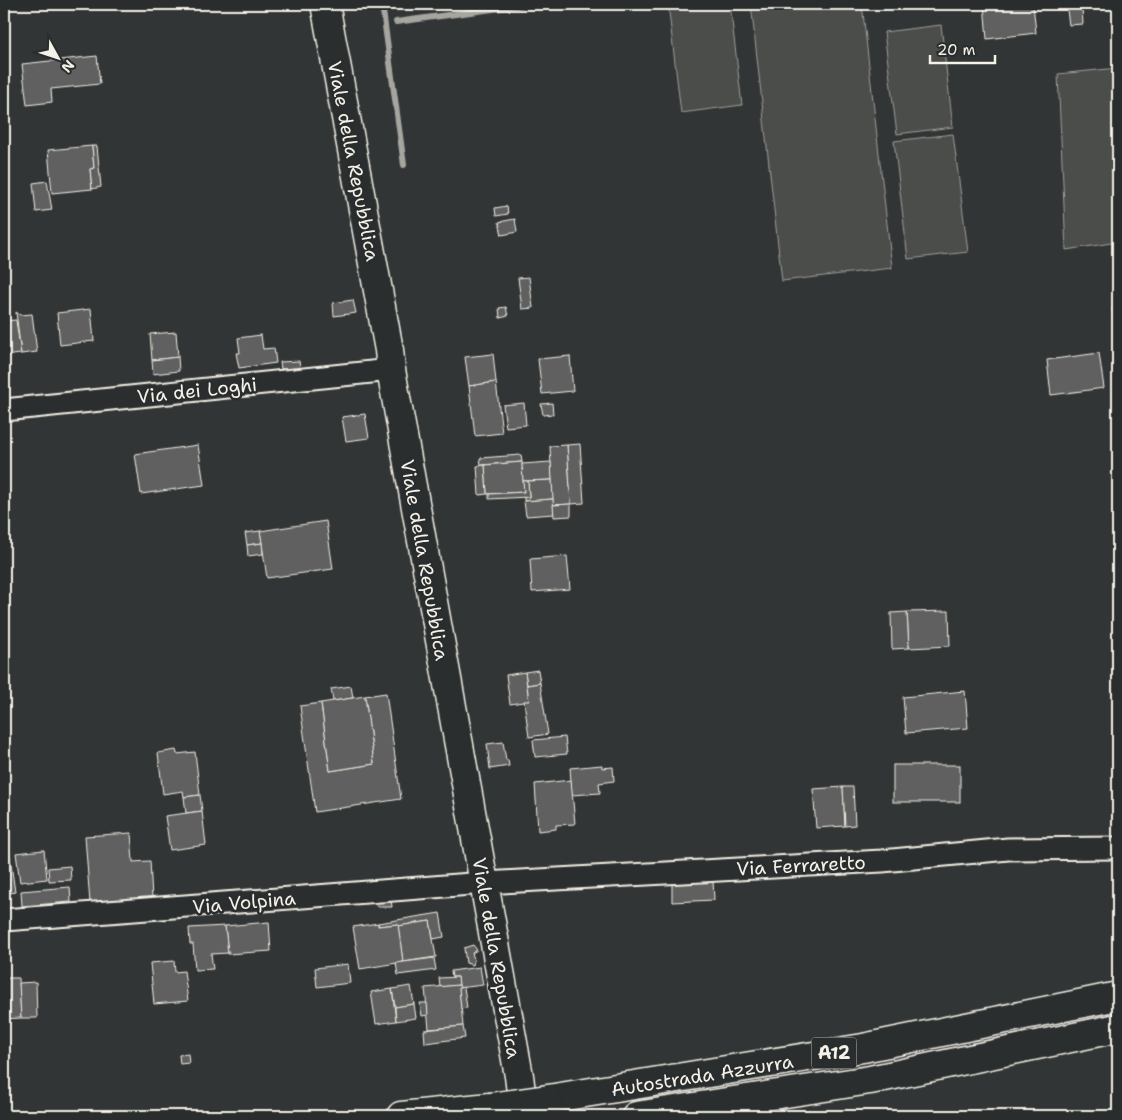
<svg xmlns="http://www.w3.org/2000/svg" width="1122" height="1120" viewBox="0 0 1122 1120" font-family="'Shantell Sans',sans-serif">
  <rect width="100%" height="100%" fill="#323535"/>
  <filter id="ink" filterUnits="userSpaceOnUse"><feTurbulence type="fractalNoise" baseFrequency=".02" numOctaves="2"/><feDisplacementMap in="SourceGraphic" scale="10" xChannelSelector="R" yChannelSelector="G"/><feConvolveMatrix kernelMatrix="1 2 1 2 8 2 1 2 1" color-interpolation-filters="sRGB"/></filter>
  <g filter="url(#ink)">
    <!-- green -->
    <g fill="#4b4d4c" stroke="#a09f9a">
      <polygon points="668,4 730,4 742,105 681,113"/>
      <polygon points="751,4 862,4 892,268 782,281"/>
      <polygon points="941,25 953,127 897,134 884,32"/>
      <polygon points="1118,68 1118,242 1066,250 1058,74"/>
      <polygon points="953,134 968,252 908,259 894,141"/>
    </g>
    <g fill="none" stroke-linecap="round" stroke-linejoin="round">
      <!-- stream -->
      <g stroke="#a6a5a0" stroke-width="6">
        <polyline points="382,4 404,165"/>
        <polyline points="396,22 530,4"/>
      </g>
    </g>
    <!-- building -->
    <g fill="#5f605f" stroke="#f4f1e8">
      <polygon points="984,4 1033,4 1036,33 987,39"/>
      <polygon points="1082,8 1083,24 1069,25 1067,10"/>
      <polygon points="97,56 100,84 51,89 52,102 27,105 22,64"/>
      <polygon points="92,146 94,168 90,169 92,189 52,193 48,150"/>
      <polygon points="92,146 97,146 101,187 92,189 90,169 94,168"/>
      <polygon points="47,181 52,210 36,212 33,183"/>
      <polygon points="507,206 508,214 496,216 495,208"/>
      <polygon points="515,219 517,232 502,235 499,222"/>
      <polygon points="529,277 533,308 522,309 518,278"/>
      <polygon points="353,300 356,313 334,316 333,303"/>
      <polygon points="506,307 508,316 500,318 499,308"/>
      <polygon points="1118,307 1118,333 1116,334 1112,308"/>
      <polygon points="91,309 94,341 60,345 57,313"/>
      <polygon points="16,312 20,315 32,314 37,352 21,354"/>
      <polygon points="16,320 21,354 4,356 4,321"/>
      <polygon points="176,332 178,357 152,360 150,334"/>
      <polygon points="261,335 263,349 274,348 276,363 239,368 236,353 240,353 238,338"/>
      <polygon points="1099,353 1104,388 1051,395 1047,360"/>
      <polygon points="493,354 496,382 469,386 465,357"/>
      <polygon points="570,356 573,391 542,394 538,359"/>
      <polygon points="178,357 179,371 153,374 152,360"/>
      <polygon points="299,361 300,368 281,369 280,362"/>
      <polygon points="496,382 502,433 475,436 469,386"/>
      <polygon points="524,403 526,425 506,427 503,405"/>
      <polygon points="552,403 553,414 543,415 541,404"/>
      <polygon points="365,414 369,438 346,441 342,417"/>
      <polygon points="580,444 584,503 571,504 567,445"/>
      <polygon points="198,445 204,485 141,494 135,454"/>
      <polygon points="567,445 571,504 553,505 550,446"/>
      <polygon points="521,455 522,462 481,465 480,458"/>
      <polygon points="522,462 524,492 487,494 485,465"/>
      <polygon points="551,462 552,480 523,481 522,464"/>
      <polygon points="485,465 487,494 479,495 477,466"/>
      <polygon points="552,480 553,499 524,501 524,497 529,497 528,481"/>
      <polygon points="523,481 528,481 529,497 489,499 489,494 524,492"/>
      <polygon points="553,499 554,514 526,516 524,501"/>
      <polygon points="571,504 571,516 554,517 553,505"/>
      <polygon points="326,521 333,569 267,578 260,531"/>
      <polygon points="260,531 262,543 247,545 245,533"/>
      <polygon points="262,543 263,554 248,556 247,545"/>
      <polygon points="567,556 570,589 532,592 530,559"/>
      <polygon points="949,611 950,646 909,648 907,612"/>
      <polygon points="907,612 909,648 892,649 891,613"/>
      <polygon points="538,670 540,683 527,685 525,672"/>
      <polygon points="525,672 529,701 510,704 506,675"/>
      <polygon points="540,683 548,734 529,737 524,701 529,701 527,685"/>
      <polygon points="351,686 353,698 333,701 331,689"/>
      <polygon points="965,691 968,728 906,733 903,697"/>
      <polygon points="386,693 401,799 315,812 300,706 321,703 330,771 374,764 365,696"/>
      <polygon points="365,696 374,764 330,771 321,703"/>
      <polygon points="565,737 567,754 535,757 533,740"/>
      <polygon points="503,742 506,760 508,760 509,766 490,769 487,744"/>
      <polygon points="176,750 177,754 195,752 200,795 184,797 183,791 163,794 158,753"/>
      <polygon points="602,765 602,768 613,767 614,781 599,783 600,793 572,795 570,768"/>
      <rect x="893" y="765" width="67" height="37"/>
      <polygon points="571,780 575,824 556,825 556,829 538,831 535,784"/>
      <polygon points="843,787 845,826 816,828 813,789"/>
      <polygon points="843,787 853,787 855,825 845,826"/>
      <polygon points="200,795 202,811 186,813 184,797"/>
      <polygon points="202,811 206,845 170,850 165,816"/>
      <polygon points="131,833 133,862 150,861 152,898 90,903 85,836"/>
      <polygon points="9,850 15,892 4,894 4,851"/>
      <polygon points="44,850 47,879 20,882 16,853"/>
      <polygon points="70,866 71,880 49,881 48,868"/>
      <polygon points="713,881 714,900 672,902 672,883"/>
      <polygon points="70,887 71,902 22,906 21,891"/>
      <polygon points="391,899 392,907 379,907 369,901"/>
      <polygon points="440,913 444,937 433,939 430,921 398,926 398,924 378,926 378,923"/>
      <polygon points="430,921 436,957 403,962 398,926"/>
      <polygon points="269,922 271,951 228,954 225,926"/>
      <polygon points="378,923 378,926 398,924 403,962 360,969 353,927"/>
      <polygon points="225,926 228,953 211,954 213,969 195,970 193,944 190,944 189,928"/>
      <polygon points="473,945 477,950 472,953 474,959 472,965 466,963 464,948"/>
      <polygon points="434,958 436,970 398,975 396,963"/>
      <polygon points="174,961 175,972 184,971 188,1001 154,1004 150,963"/>
      <polygon points="348,964 350,983 317,987 315,968"/>
      <polygon points="480,967 483,985 459,988 458,977 452,977 451,971"/>
      <polygon points="458,977 459,985 440,987 439,978"/>
      <polygon points="4,978 19,978 21,1018 4,1019"/>
      <polygon points="36,982 37,1018 21,1018 19,983"/>
      <polygon points="459,985 463,1026 429,1029 425,988"/>
      <polygon points="411,986 414,1004 395,1007 392,989"/>
      <polygon points="464,987 467,1008 461,1009 459,988"/>
      <polygon points="392,989 396,1021 376,1024 371,992"/>
      <polygon points="420,1003 427,1003 428,1015 422,1016"/>
      <polygon points="414,1004 416,1018 396,1021 395,1007"/>
      <polygon points="463,1026 465,1038 425,1043 424,1030"/>
      <polygon points="188,1054 189,1063 180,1064 179,1055"/>
    </g>
    <g fill="none" stroke-linecap="round" stroke-linejoin="round">
      <!-- minor casing -->
      <g stroke="#f4f1e8" stroke-width="25">
        <g id="minor">
          <polyline points="4,410 391,370"/>
          <polyline points="4,920 484,883 882,861 1008,849 1118,848"/>
        </g>
      </g>
      <!-- major casing -->
      <g stroke="#f4f1e8" stroke-width="31">
        <polyline id="major" points="325,4 389,350 391,370 519,1076 524,1116"/>
      </g>
      <!-- highway casing -->
      <g stroke="#f4f1e8" stroke-width="31">
        <g id="highway">
          <polyline points="548,1099 863,1048 1118,996"/>
          <polyline points="401,1116 490,1107"/>
          <polyline points="636,1116 870,1080 1118,1028"/>
        </g>
      </g>
      <!-- minor -->
      <use href="#minor" stroke="#2a2d2e" stroke-width="21"/>
      <!-- major -->
      <use href="#major" stroke="#2a2d2e" stroke-width="28"/>
      <!-- highway -->
      <use href="#highway" stroke="#2a2d2e" stroke-width="28"/>
      <!-- highway-bridge casing -->
      <g stroke="#f4f1e8" stroke-width="31" stroke-linecap="butt">
        <polyline id="highway-bridge" points="490,1107 548,1099"/>
      </g>
      <!-- highway-bridge -->
      <use href="#highway-bridge" stroke="#2a2d2e" stroke-width="28"/>
    </g>
  </g>
  <g text-anchor="middle" stroke-width="5" stroke-linejoin="round" paint-order="stroke">
    <!-- shield labels -->
    <rect fill="#2a2d2e" stroke="#b7b6b0" stroke-width="1" x="811.5" y="1037.5" width="45" height="31" rx="4"/>
    <g font-size="18" font-weight="bold" fill="#f4f1e8">
      <text x="834" y="1059">A12</text>
    </g>
    <!-- street labels -->
    <g font-size="19" fill="#f4f1e8" stroke="#2a2d2e">
      <text transform="translate(354 161) rotate(79)" y="7">Viale della Repubblica</text>
      <text transform="translate(197 390) rotate(-6)" y="7">Via dei Loghi</text>
      <text transform="translate(425 560) rotate(80)" y="7">Viale della Repubblica</text>
      <text transform="translate(801 865) rotate(-3)" y="7">Via Ferraretto</text>
      <text transform="translate(244 902) rotate(-5)" y="7">Via Volpina</text>
      <text transform="translate(497 958) rotate(80)" y="7">Viale della Repubblica</text>
      <text transform="translate(702 1075) rotate(-9)" y="7">Autostrada Azzurra</text>
    </g>
  </g>
  <!-- margin -->
  <rect width="1122" height="1120" fill="none" stroke="#2a2d2e" stroke-width="20"/>
  <rect x="10" y="10" width="1102" height="1100" fill="none" stroke="#f4f1e8" stroke-width="2" filter="url(#ink)"/>
  <!-- north arrow -->
  <g transform="translate(58 58) rotate(130)" stroke="#2a2d2e" stroke-width="4" paint-order="stroke">
  <path d="M0-4L9 19L0 12L-9 19Z" fill="#f4f1e8"/>
  <text y="-8" font-size="14" font-weight="bold" text-anchor="middle" fill="#f4f1e8">N</text>
  </g>
  <!-- scale -->
  <path d="M930 55v8h65v-8" fill="none" stroke="#f4f1e8" stroke-width="2.5"/>
  <text x="937" y="55" font-size="15" fill="#f4f1e8" stroke="#2a2d2e" stroke-width="4" paint-order="stroke">20 m</text>
</svg>
